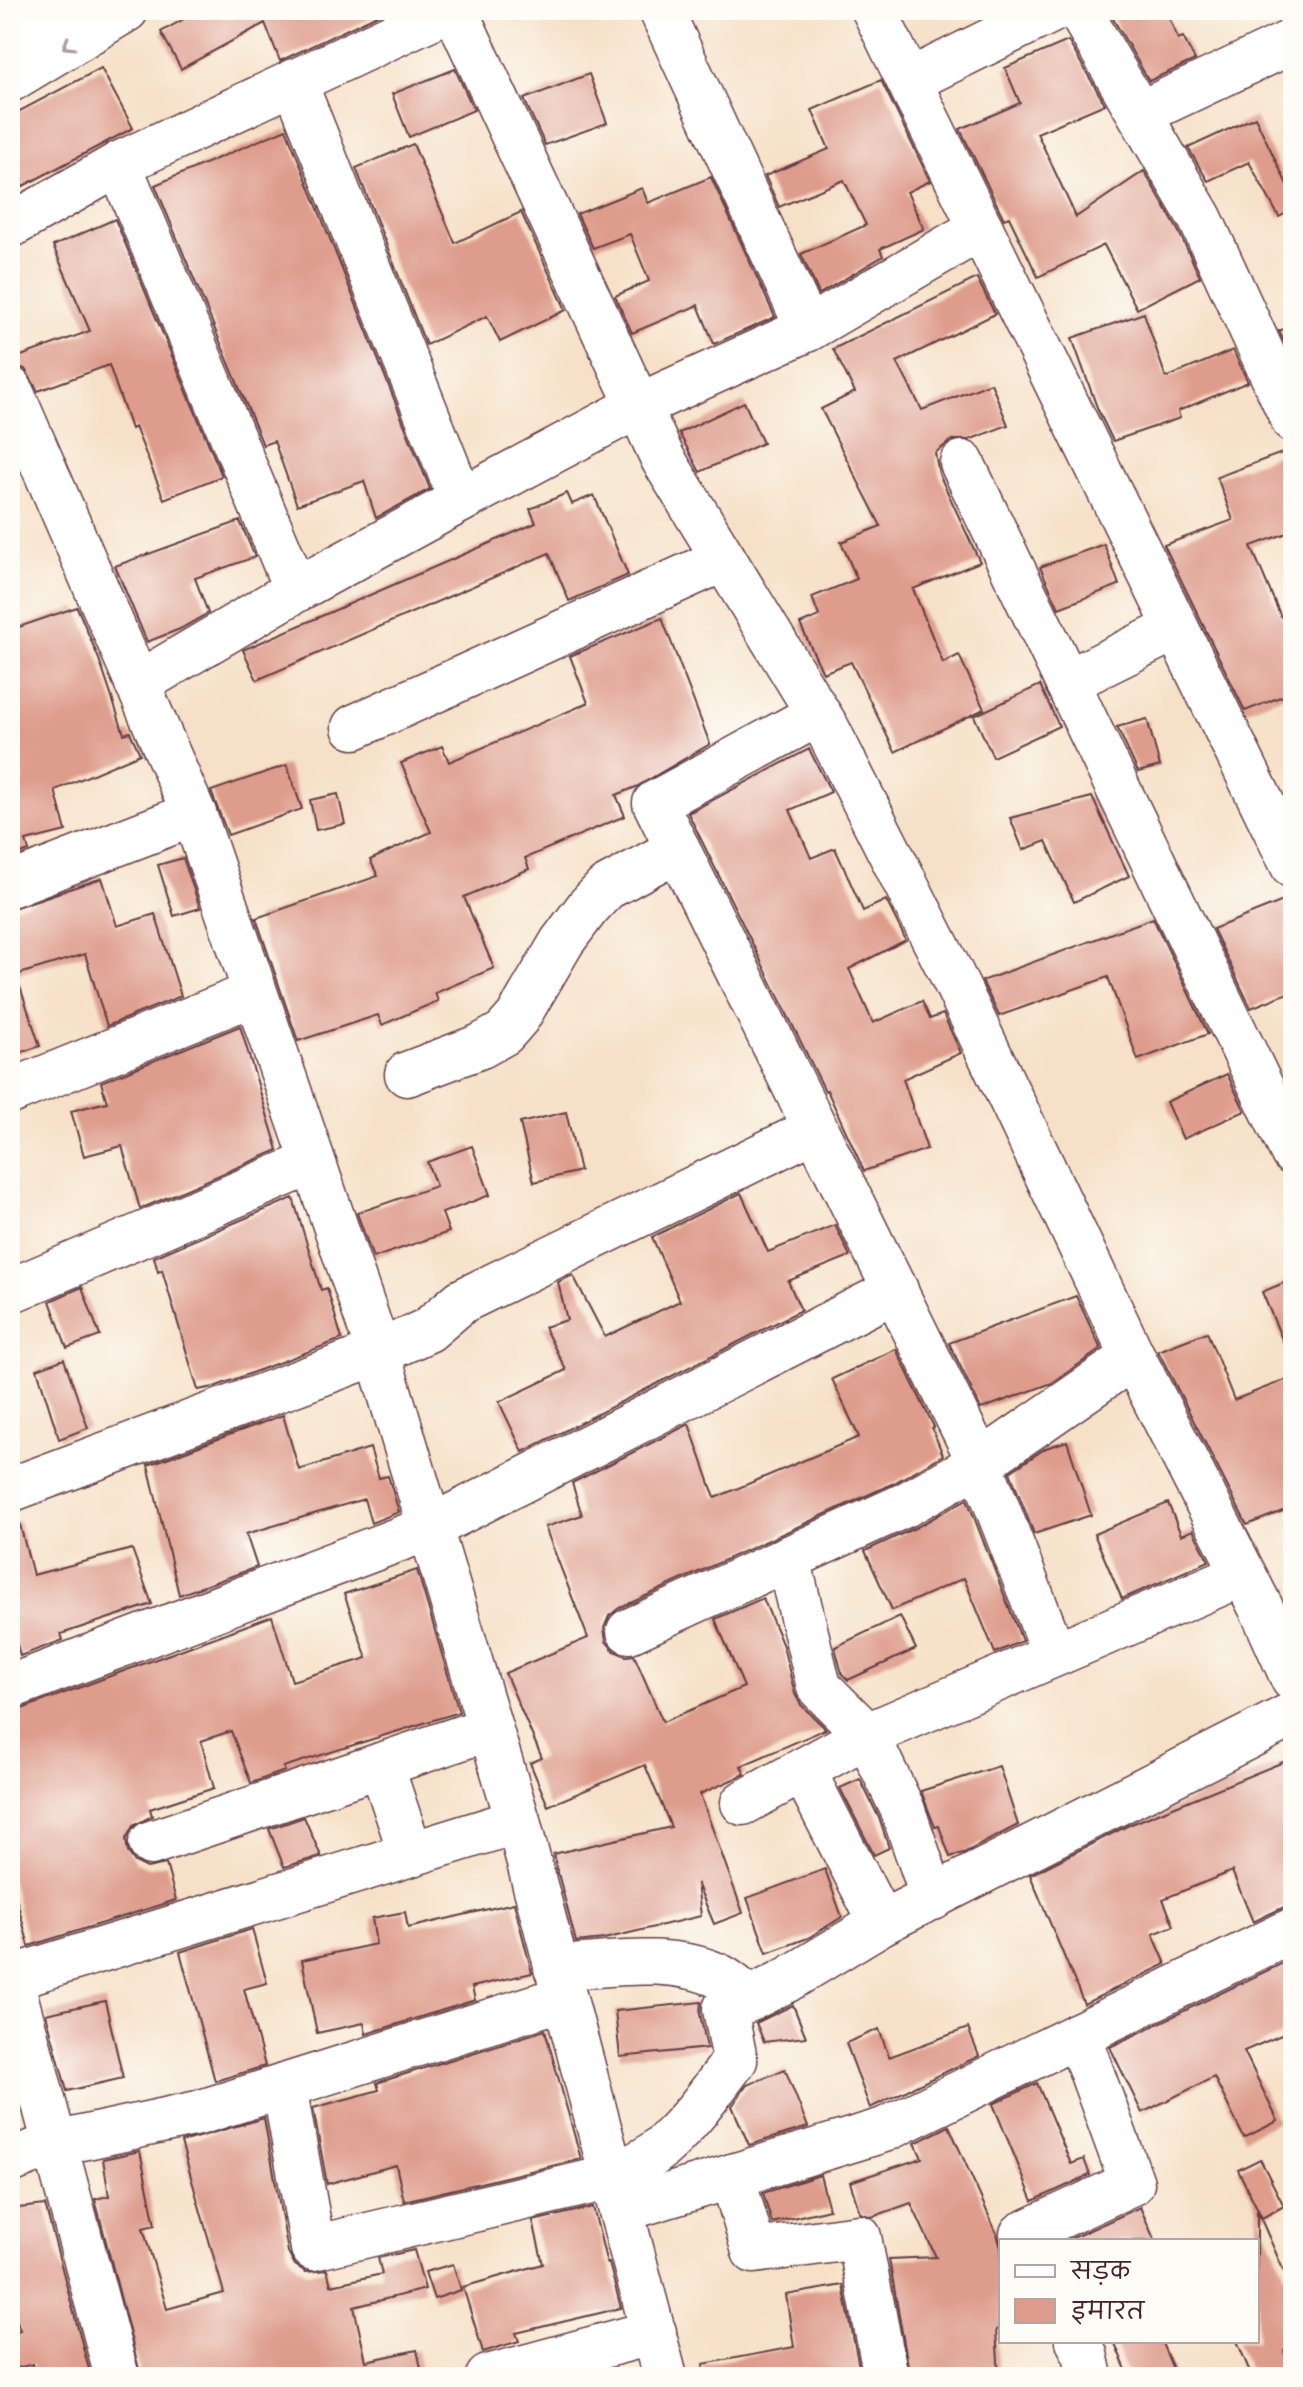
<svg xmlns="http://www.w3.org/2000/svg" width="1303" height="2387" viewBox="0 0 1303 2387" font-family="'Playpen Sans','Playpen Sans Deva',sans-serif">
  <rect width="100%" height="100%" fill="#fdfcf7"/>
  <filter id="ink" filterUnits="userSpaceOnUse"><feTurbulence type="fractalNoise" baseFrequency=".0125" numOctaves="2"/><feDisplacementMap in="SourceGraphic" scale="16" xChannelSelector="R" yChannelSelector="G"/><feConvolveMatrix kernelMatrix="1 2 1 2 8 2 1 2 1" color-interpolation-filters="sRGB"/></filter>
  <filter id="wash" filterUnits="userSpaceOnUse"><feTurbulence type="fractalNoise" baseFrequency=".006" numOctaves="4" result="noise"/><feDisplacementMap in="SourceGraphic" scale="32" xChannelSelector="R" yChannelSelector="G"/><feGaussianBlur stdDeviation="1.8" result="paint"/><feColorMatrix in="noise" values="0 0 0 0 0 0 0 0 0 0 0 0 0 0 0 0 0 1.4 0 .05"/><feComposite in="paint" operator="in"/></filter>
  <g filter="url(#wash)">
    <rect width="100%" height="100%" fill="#f6e1c8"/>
    <g id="blocks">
      <!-- building -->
      <g fill="#de9c8c">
        <polygon points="200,10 388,10 280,61 265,23 181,69 161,32"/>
        <polygon points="1108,10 1166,10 1178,39 1183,37 1195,60 1149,81"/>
        <polygon points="1068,41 1105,104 1037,133 1076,217 1144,171 1178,230 1200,277 1137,309 1104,245 1038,277 1009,217 1004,219 960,129 1020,103 1005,68"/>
        <polygon points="101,68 133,128 10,193 10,116"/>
        <polygon points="455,69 474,110 409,137 392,94"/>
        <polygon points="589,74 607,123 545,145 524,99"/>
        <polygon points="881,80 930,181 907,192 924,229 880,249 883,256 819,294 801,254 866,225 844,180 779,207 765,176 829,149 812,110"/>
        <polygon points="1255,117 1293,197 1293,210 1279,217 1249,162 1208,181 1188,148"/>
        <polygon points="286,129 430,489 376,518 364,481 297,505 274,441 263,445 155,185"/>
        <polygon points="413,144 455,243 521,212 566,310 500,342 487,316 426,345 356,168"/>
        <polygon points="711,177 775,317 714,344 698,305 632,333 615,296 649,281 630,234 593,248 577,214 642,188 648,203"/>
        <polygon points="115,219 222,476 164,499 135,427 131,429 109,365 38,391 25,369 10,364 10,360 90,331 53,246"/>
        <polygon points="977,278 995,314 897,362 922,410 991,383 1008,425 969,440 952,440 935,453 939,474 980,562 913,589 943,663 959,655 984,709 895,752 851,662 823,673 800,624 819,616 812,597 857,579 841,542 881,526 821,409 855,392 833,349"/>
        <polygon points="1144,313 1166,378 1233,350 1248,382 1178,411 1180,418 1113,441 1098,410 1072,338"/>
        <polygon points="1293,325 1293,360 1279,331"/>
        <polygon points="744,402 763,443 700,472 679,433"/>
        <polygon points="1293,449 1293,531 1251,546 1281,617 1293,612 1293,692 1245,711 1164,545 1233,520 1217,477"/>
        <polygon points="567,493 572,504 594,495 628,575 569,601 549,553 257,680 243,650 536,523 530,509"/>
        <polygon points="240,521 255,557 195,578 208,613 180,629 147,642 115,566"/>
        <polygon points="1104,544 1119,585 1059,608 1040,567"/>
        <polygon points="77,607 99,659 124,734 130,732 140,754 55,790 66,831 26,841 29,851 10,858 10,630"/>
        <polygon points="662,618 710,744 636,787 616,795 625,816 525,858 529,869 464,897 494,968 435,993 438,1001 382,1025 378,1015 298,1041 256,918 378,876 370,860 431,832 401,763 442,746 449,762 588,703 570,656"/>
        <polygon points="1040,685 1059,726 993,757 974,716"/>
        <polygon points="1147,719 1160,766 1138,772 1117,727"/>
        <polygon points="809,749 831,792 790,810 811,858 835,848 863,911 886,900 906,940 849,969 873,1023 922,1001 930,1019 943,1014 961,1053 903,1079 927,1149 864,1171 827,1090 825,1091 688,813"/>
        <polygon points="287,765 302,809 228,835 211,791"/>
        <polygon points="338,794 345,824 316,830 310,800"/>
        <polygon points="1092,797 1129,876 1074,902 1046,841 1023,850 1010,818"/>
        <polygon points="183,858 200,908 174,916 158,865"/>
        <polygon points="102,878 117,926 155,914 181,996 107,1026 85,954 16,975 40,1046 10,1056 10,909"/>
        <polygon points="1283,901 1293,926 1293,991 1251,1008 1213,929"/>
        <polygon points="1153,918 1208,1034 1138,1060 1108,977 999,1016 982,981"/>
        <polygon points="240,1026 278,1150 140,1209 122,1146 84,1156 71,1111 107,1102 101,1082"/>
        <polygon points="1227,1074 1245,1111 1183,1139 1166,1102"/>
        <polygon points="566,1112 580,1171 534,1182 520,1123"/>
        <polygon points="472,1146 490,1195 442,1213 449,1232 373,1258 357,1213 436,1186 427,1162"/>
        <polygon points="741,1193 768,1252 835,1225 850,1256 788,1281 801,1310 523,1452 499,1402 566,1370 544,1327 567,1320 558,1282 573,1275 605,1337 680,1301 652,1237"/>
        <polygon points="293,1198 321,1290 327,1288 342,1339 214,1387 198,1390 162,1270 158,1272 154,1257"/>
        <polygon points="1293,1279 1293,1365 1262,1292"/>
        <polygon points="82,1287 100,1336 67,1348 50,1301"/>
        <polygon points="1076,1296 1101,1349 1052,1383 981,1409 949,1343"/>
        <polygon points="1207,1332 1234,1400 1293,1377 1293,1507 1247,1525 1158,1351"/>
        <polygon points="896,1349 934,1427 932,1428 943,1455 894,1483 619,1608 609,1616 604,1628 606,1641 614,1651 626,1656 634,1655 663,1722 744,1687 715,1619 763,1598 783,1646 795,1694 801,1705 826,1729 741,1766 745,1774 700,1794 743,1913 714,1924 697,1883 701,1916 604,1939 576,1942 553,1854 671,1827 645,1765 548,1806 530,1763 542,1758 505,1673 588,1638 545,1527 582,1515 572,1483 689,1424 715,1498 859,1437 832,1379"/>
        <polygon points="64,1359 88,1428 59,1439 37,1369"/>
        <polygon points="283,1415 299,1470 370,1448 379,1478 388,1476 399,1512 371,1523 364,1499 246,1534 257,1567 179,1595 148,1465"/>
        <polygon points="1067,1441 1091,1515 1034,1534 1010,1472 1046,1448"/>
        <polygon points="967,1499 1022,1641 995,1653 964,1578 892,1610 865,1551 917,1527"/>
        <polygon points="1168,1503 1181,1535 1193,1530 1209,1561 1122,1599 1094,1534"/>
        <polygon points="19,1521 33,1575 132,1549 152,1604 61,1634 63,1640 20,1656 10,1617 10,1523"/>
        <polygon points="417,1570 459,1712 283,1767 285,1771 251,1783 231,1731 201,1741 214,1788 150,1809 152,1816 133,1826 126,1839 128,1852 135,1862 147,1868 166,1864 176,1900 29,1946 10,1875 10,1711 19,1710 272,1616 292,1681 367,1658 344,1594"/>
        <polygon points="900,1616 916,1649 848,1680 842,1674 835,1647"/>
        <polygon points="1293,1758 1293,1905 1282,1908 1253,1922 1232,1871 1163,1899 1174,1926 1153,1934 1166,1964 1084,2004 1030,1875 1129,1825"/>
        <polygon points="999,1766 1018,1825 966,1852 950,1857 939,1826 935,1827 921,1791"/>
        <polygon points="860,1779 879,1818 889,1848 874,1855 840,1788"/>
        <polygon points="304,1817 321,1856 284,1867 269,1829"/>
        <polygon points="825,1869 842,1917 808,1938 767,1953 747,1898"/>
        <polygon points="514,1903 532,1973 472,1987 475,2000 366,2034 364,2023 317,2033 302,1960 376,1944 372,1918 405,1912 408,1928"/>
        <polygon points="252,1929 267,1983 244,1989 265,2066 215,2081 180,1952"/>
        <polygon points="1293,1958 1293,2030 1244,2051 1278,2121 1244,2138 1214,2077 1142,2113 1110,2047"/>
        <polygon points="105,2001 123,2078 67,2091 46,2014"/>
        <polygon points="701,2002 700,2014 707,2048 620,2057 615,2011"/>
        <polygon points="793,2005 806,2037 764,2042 756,2023"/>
        <polygon points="968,2028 979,2056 870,2108 846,2043 879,2029 889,2057"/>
        <polygon points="545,2030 581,2159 404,2201 396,2165 327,2184 313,2108 379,2090 377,2083"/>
        <polygon points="785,2069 808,2127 749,2145 732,2106 747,2085"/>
        <polygon points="1037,2083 1071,2164 1084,2159 1090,2175 1033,2201 993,2104"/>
        <polygon points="264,2118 288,2252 295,2265 306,2272 327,2270 331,2285 382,2274 378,2258 414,2250 425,2289 354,2307 366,2361 417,2350 423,2377 141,2377 95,2199 109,2196 103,2159 140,2151 155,2225 143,2228 167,2309 224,2293 181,2142"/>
        <polygon points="949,2126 997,2234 1001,2248 1001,2328 996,2330 999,2377 910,2377 889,2259 936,2257 911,2203 872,2217 860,2213 850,2182 922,2158 915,2143"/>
        <polygon points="1260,2159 1284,2206 1262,2218 1238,2170"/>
        <polygon points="820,2175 829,2209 772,2223 763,2193"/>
        <polygon points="45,2205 91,2377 36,2377 33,2364 10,2370 10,2333 20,2330 10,2298 10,2209"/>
        <polygon points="593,2207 607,2264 609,2263 621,2308 516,2333 519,2341 483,2352 463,2287 543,2264 533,2221"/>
        <polygon points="1140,2207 1155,2241 1066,2241"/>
        <polygon points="1257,2210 1293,2292 1293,2347 1284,2351 1293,2377 1252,2377 1237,2341 1257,2341"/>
        <polygon points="453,2264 461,2290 434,2299 425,2272"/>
        <polygon points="843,2285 861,2377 705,2377 703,2364 794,2347 786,2295"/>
        <polygon points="1114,2341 1161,2341 1174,2371 1159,2377 1129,2377"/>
      </g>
    </g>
  </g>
  <g filter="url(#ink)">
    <use href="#blocks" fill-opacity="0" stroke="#643c43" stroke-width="2"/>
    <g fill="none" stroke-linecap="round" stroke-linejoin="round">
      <!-- minor casing -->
      <g stroke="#643c43" stroke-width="47">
        <g id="minor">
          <polyline points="455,10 663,459 827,728 951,973 1133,1357 1263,1612 1293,1679"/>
          <polyline points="661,10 808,329"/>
          <polyline points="874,10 1293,866"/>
          <polyline points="1079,10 1200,218 1293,420"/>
          <polyline points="294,81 461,500"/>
          <polyline points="909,81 1053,10"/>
          <polyline points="1141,113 1293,41"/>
          <polyline points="119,164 296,590"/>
          <polyline points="10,226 119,164 447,10"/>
          <polyline points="10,389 194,814 370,1327 518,1821 665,2377"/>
          <polyline points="962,463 1293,1153"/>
          <polyline points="1067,682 1176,628"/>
          <polyline points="137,684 296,590 461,500 638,406 808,329 981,228"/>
          <polyline points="818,714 655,803 980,1463 1054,1654"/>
          <polyline points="354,727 724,559"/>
          <polyline points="10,885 194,814"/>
          <polyline points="407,1074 481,1046 504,1033 518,1017 562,942 588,907 606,888 678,849"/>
          <polyline points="10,1092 255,993"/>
          <polyline points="10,1291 313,1162"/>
          <polyline points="10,1490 377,1353 428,1330 462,1301 816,1129"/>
          <polyline points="788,1558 819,1687 867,1735 902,1808 933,1898"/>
          <polyline points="629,1631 905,1505 980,1463 1133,1357"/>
          <polyline points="10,1687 429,1528 896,1290"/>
          <polyline points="381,1765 411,1854"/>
          <polyline points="803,1770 881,1923"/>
          <polyline points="743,1803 867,1735 1243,1574"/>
          <polyline points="151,1843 490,1728"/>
          <path d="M556,1968C609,1965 671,1953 721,1977C731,1982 741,1992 750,1999"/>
          <polyline points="10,1976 117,2377"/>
          <polyline points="10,1978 518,1821"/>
          <path d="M284,2086L313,2248L612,2177C626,2169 644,2162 656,2152C688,2126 711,2092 735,2060L725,2009L750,1999L787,1980L881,1923L1293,1714"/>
          <polyline points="10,2161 54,2144 198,2113 564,1998"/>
          <polyline points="732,2176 754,2251 859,2237 886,2377"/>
          <polyline points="621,2210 884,2130 1293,1930"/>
          <polyline points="1025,2241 1022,2234 1132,2183 1078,2035"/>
          <polyline points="1078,2341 1085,2354 1090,2377"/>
          <polyline points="488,2377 654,2332"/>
        </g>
      </g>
      <!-- major casing -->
      <g stroke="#643c43" stroke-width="47">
        <g id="major">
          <polyline points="10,38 57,10"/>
          <polyline points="10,80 126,10"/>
        </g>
      </g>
      <!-- minor -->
      <use href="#minor" stroke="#fff" stroke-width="44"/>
      <!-- major -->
      <use href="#major" stroke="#fff" stroke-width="44"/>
    </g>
    <!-- one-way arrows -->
    <defs><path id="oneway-chevron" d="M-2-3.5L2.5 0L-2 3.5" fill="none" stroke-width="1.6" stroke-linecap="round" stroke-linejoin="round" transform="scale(2)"/></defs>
    <use stroke="#ae9aa0" href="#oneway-chevron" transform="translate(68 45) rotate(149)"/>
  </g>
  <!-- margin -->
  <rect width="1303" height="2387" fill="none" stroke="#fdfcf7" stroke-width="40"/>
  <!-- legend -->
  <rect x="999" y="2239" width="260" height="104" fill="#fdfcf7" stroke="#b5a4a5" stroke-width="2"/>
  <rect x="1015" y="2265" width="40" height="12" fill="#ffffff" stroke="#b5a4a5" stroke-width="2"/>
  <text x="1071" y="2279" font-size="24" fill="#4a1f2b">सड़क</text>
  <rect x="1015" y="2299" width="40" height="24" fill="#de9c8c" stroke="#b5a4a5" stroke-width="2"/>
  <text x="1071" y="2319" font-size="24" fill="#4a1f2b">इमारत</text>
</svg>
